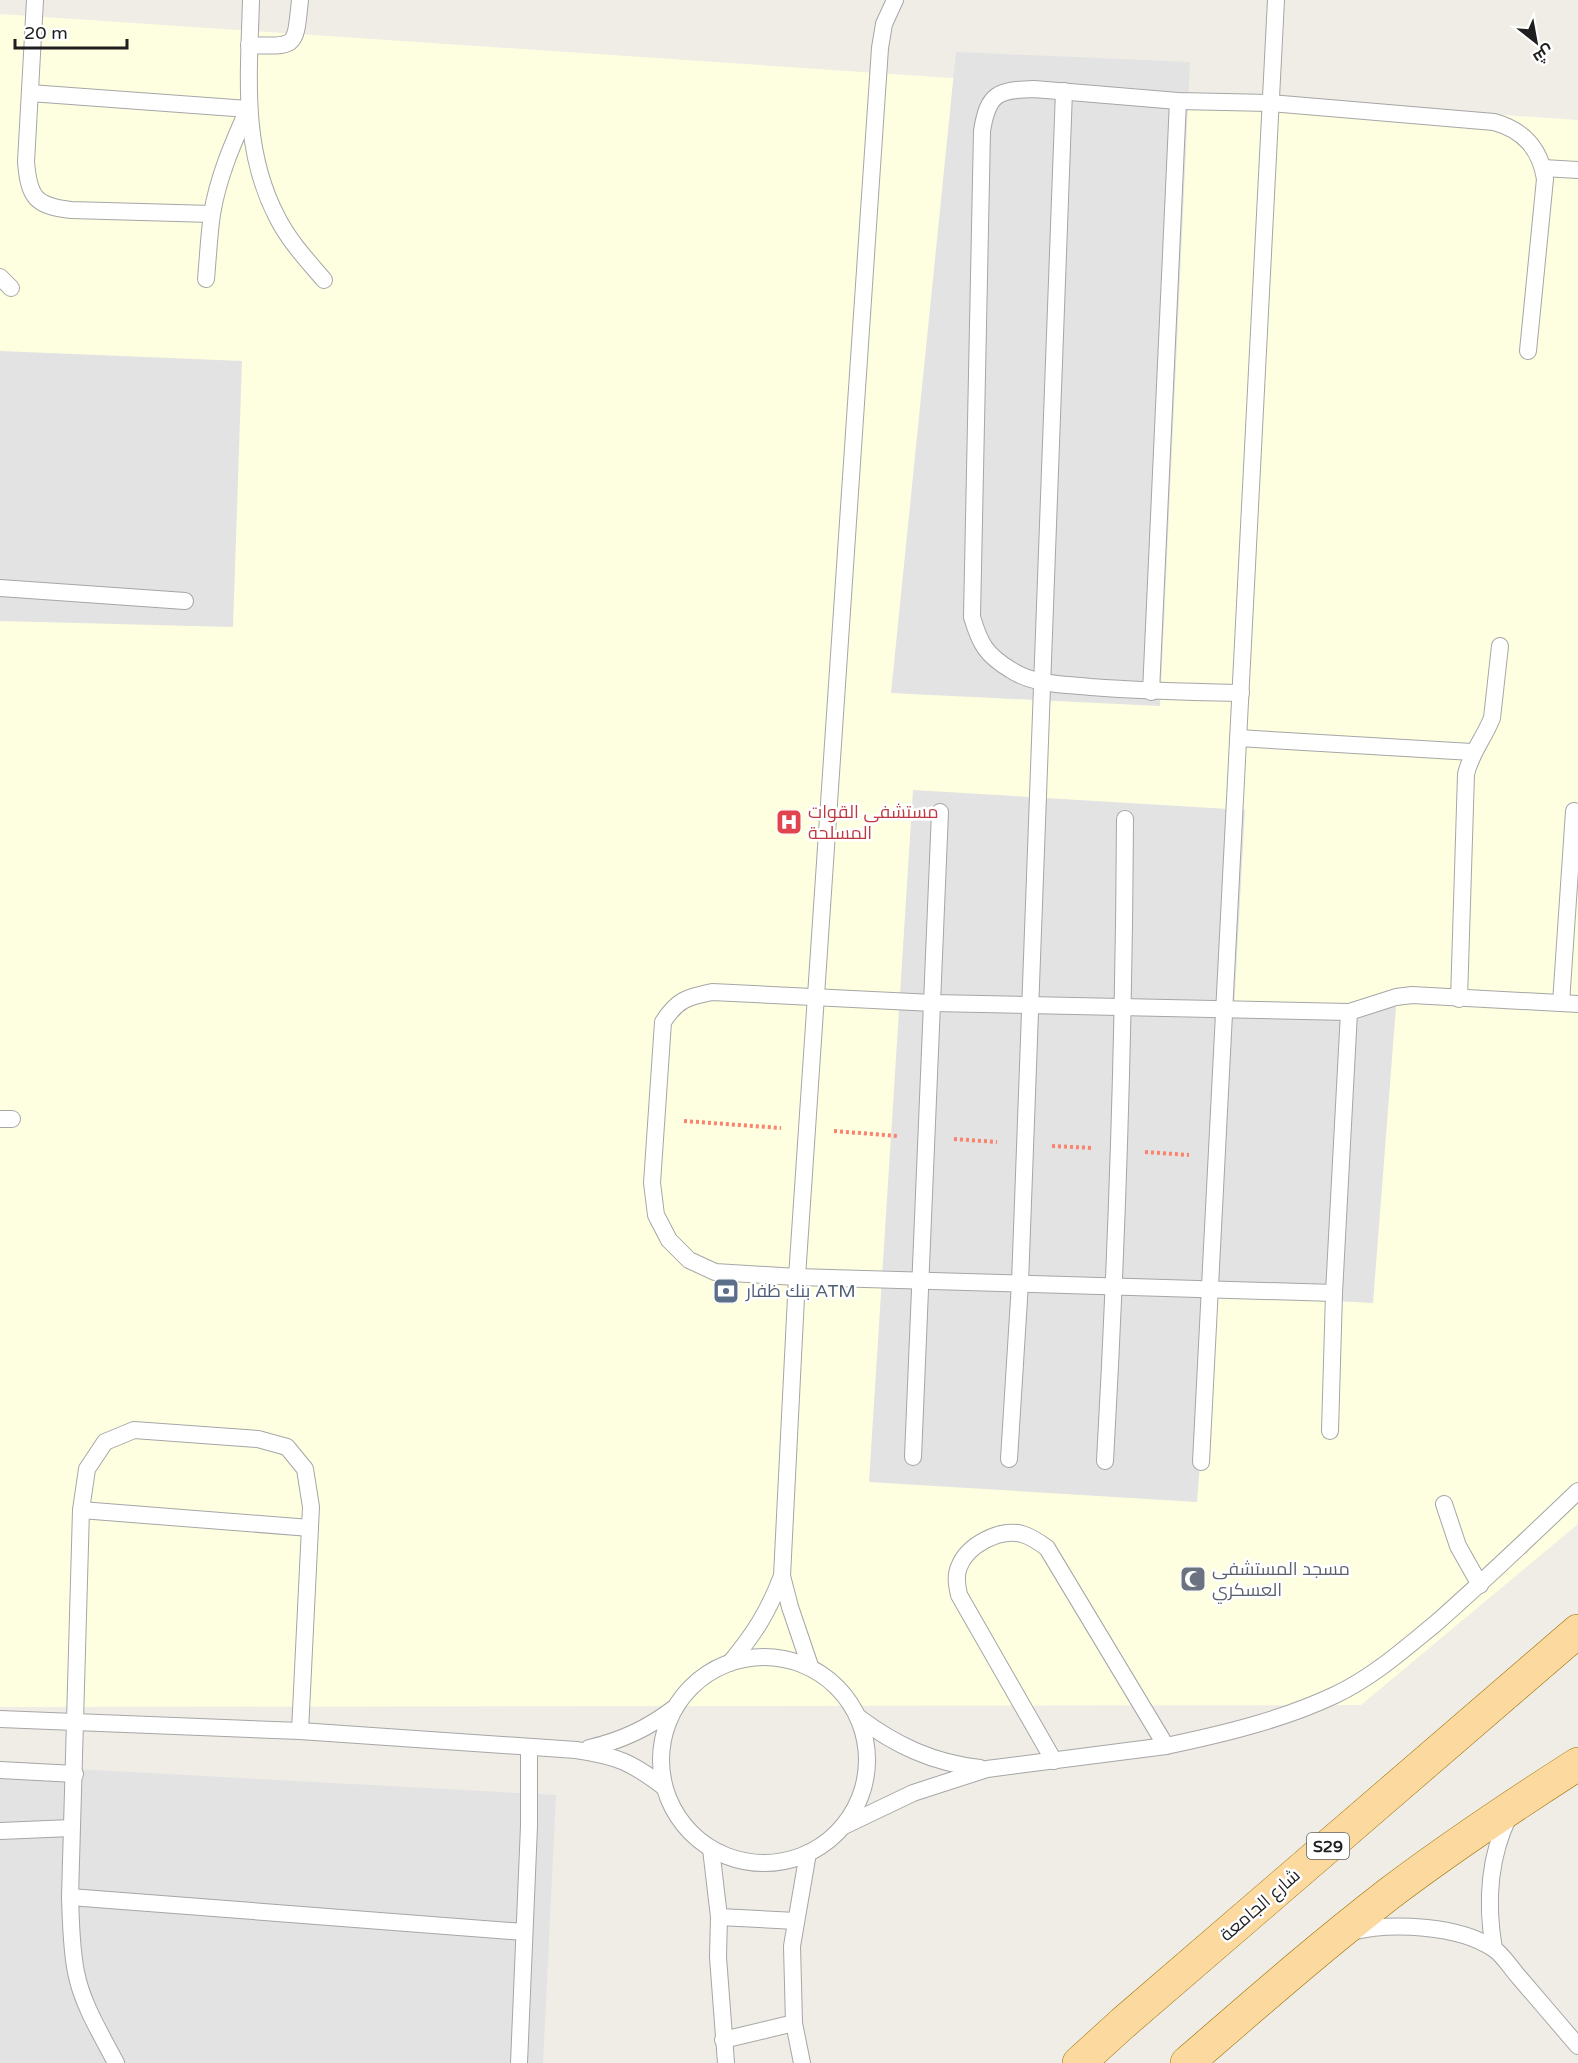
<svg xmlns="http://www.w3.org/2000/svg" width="1578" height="2063" viewBox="0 0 1578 2063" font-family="'Varela Round',Cairo,sans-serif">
  <rect width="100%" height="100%" fill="#f0ede6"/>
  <!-- education -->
  <polygon fill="#fdffe0" points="0,14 1578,120 1578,1524 1361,1705 0,1707"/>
  <!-- parking -->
  <g fill="#e3e3e3">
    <polygon points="956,52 1190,62 1160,706 891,693"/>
    <polygon points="0,351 242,361 233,627 0,621"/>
    <polygon points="913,790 1245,810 1234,1009 1396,1007 1373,1303 1213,1295 1197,1502 869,1482"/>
    <polygon points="0,1765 556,1795 543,2063 0,2063"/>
  </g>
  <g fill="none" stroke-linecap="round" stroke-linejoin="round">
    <!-- service casing -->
    <g stroke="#a6a6a6" stroke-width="18">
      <g id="service">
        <path d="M35,0L26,162C29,197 35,206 71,210L212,214"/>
        <path d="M251,0C249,75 241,148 277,217C289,241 307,260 324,280"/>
        <path d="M249,45C298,47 295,47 300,0"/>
        <path d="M30,93L248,109C233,143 218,177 212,214C209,235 208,257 206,279"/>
        <polyline points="1543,168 1578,170"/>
        <polyline points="0,277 11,288"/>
        <polyline points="0,588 185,601"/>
        <polyline points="1151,692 1178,101"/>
        <path d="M1241,693C1191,692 1141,691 1091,687C1064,684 1034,685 1011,670C986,655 980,644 972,617L982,131C988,93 998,90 1034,89L1178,101L1270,103L1494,122C1523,130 1540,148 1545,179L1528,351"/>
        <polyline points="1238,738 1472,752"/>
        <path d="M1459,999L1466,774C1471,753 1484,738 1492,718L1500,646"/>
        <polyline points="1561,1003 1574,811"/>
        <polyline points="0,1119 12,1119"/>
        <path d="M1334,1293L797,1277L715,1272L689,1260L669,1240L656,1215L652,1183L663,1022C677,1000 687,997 712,992L933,1003L1349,1012L1396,997L1412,995L1578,1004"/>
        <polyline points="1330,1431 1334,1293 1349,1012"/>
        <polyline points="913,1457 940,812"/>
        <polyline points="1009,1459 1020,1283 1064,91"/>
        <path d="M1105,1461C1117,1247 1124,1033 1125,819"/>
        <polyline points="1201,1462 1276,0"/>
        <polyline points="1444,1504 1458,1546 1480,1585"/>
        <polyline points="81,1510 310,1528"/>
        <circle cx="764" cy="1760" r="103"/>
        <path d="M730,1663C755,1633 768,1612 782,1576"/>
        <polyline points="810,1666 790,1607 782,1576 797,1277 880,48 884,24 895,0"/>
        <path d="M858,1717C895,1745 933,1763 980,1768"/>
        <path d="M0,1719L300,1731L576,1750C617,1756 631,1762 664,1787"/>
        <path d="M589,1748C621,1741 647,1729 673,1709"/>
        <path d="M1054,1761L959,1595C957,1586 955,1576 959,1567C967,1545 1000,1528 1022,1534C1032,1537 1039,1542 1047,1548L1166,1746"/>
        <polyline points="0,1770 75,1774"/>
        <path d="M844,1826L913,1793L987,1769L1166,1746C1223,1734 1282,1720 1335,1695C1373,1677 1403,1650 1435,1624C1484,1581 1531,1536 1578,1491"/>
        <polyline points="0,1831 71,1828"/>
        <polyline points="711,1849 719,1917 718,1957 726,2063"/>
        <polyline points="70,1897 524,1932"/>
        <polyline points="719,1917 796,1921"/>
        <path d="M1351,1932C1391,1922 1459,1925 1494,1949C1503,1955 1511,1968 1518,1976C1538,1999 1558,2023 1578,2046"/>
        <path d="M1494,1949C1486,1903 1488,1859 1509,1816"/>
        <polyline points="723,2040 794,2023"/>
        <path d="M116,2063C101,2034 82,2004 76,1972C71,1947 71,1922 70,1897L81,1510L87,1469L105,1442L134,1430L258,1439L287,1447L305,1469L311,1507L300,1731"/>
        <polyline points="519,2063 529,1826 529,1747"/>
        <polyline points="802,2063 794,2023 792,1946 808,1853"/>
      </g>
    </g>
    <!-- primary casing -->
    <g stroke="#9b7000" stroke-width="34">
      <g id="primary">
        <polyline points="1079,2063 1123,2023 1578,1631"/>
        <path d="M1187,2063C1254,2005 1320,1947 1390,1893C1451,1847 1514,1805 1578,1764"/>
      </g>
    </g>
    <!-- path -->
    <g stroke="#fa836d" stroke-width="4" stroke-dasharray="3 3" stroke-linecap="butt">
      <polyline points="684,1121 781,1128"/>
      <polyline points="834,1131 898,1136"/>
      <polyline points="954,1139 997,1142"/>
      <polyline points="1052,1146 1093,1148"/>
      <polyline points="1145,1152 1189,1155"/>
    </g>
    <!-- service -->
    <use href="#service" stroke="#fff" stroke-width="16"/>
    <!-- primary -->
    <use href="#primary" stroke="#fcd99f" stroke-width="33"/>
  </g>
  <!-- icons -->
  <defs>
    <g id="hospital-square" transform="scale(1.35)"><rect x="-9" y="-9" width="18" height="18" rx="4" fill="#e0444e" stroke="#fff"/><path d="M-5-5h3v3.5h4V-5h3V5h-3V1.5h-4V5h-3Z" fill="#fff"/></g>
    <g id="bank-square" transform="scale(1.35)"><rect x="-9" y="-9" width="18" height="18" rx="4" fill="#5c6f8a" stroke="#fff"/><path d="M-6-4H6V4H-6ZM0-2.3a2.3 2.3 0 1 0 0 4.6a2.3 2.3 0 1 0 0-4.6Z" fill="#fff"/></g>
    <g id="mosque-square" transform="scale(1.35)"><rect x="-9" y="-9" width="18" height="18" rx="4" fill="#6b7280" stroke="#fff"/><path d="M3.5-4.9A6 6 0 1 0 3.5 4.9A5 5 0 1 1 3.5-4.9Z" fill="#fff"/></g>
  </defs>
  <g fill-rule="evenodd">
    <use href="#hospital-square" x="789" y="822"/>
    <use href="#bank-square" x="726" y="1291"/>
    <use href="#mosque-square" x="1193" y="1579"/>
  </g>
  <g text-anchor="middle" stroke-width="5" stroke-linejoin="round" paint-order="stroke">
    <!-- shield labels -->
    <rect fill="#fff" stroke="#626262" stroke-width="1.5" x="1307" y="1833" width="42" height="26" rx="4.5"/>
    <g font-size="16" font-weight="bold" fill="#1f1f1f">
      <text x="1328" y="1852">S29</text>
    </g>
    <!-- health labels -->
    <g font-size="18" fill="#be3a42" stroke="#fff" text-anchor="start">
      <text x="808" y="818">مستشفى القوات<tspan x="808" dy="21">المسلحة</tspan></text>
    </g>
    <!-- service labels -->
    <g font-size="18" fill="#4e5e75" stroke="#fff" text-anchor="start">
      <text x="746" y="1297">بنك ظفار ATM</text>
    </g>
    <!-- worship labels -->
    <g font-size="18" fill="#5b616d" stroke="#fff" text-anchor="start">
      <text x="1212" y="1575">مسجد المستشفى<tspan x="1212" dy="21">العسكري</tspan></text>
    </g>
    <!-- street labels -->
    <g font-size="18" fill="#1f1f1f" stroke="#fff">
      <text transform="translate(1260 1905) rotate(-41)" y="6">شارع الجامعة</text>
    </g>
  </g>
  <!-- north arrow -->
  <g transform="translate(1536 42) rotate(149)" stroke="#ffffff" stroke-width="4.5" paint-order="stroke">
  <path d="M0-4.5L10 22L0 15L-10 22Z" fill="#1f1f1f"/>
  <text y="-9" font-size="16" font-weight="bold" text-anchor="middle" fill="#1f1f1f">ش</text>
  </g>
  <!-- scale -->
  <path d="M15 39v9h112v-9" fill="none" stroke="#1f1f1f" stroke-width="3"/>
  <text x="24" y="39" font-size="18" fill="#1f1f1f" stroke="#ffffff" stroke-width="4.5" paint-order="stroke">20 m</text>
</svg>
